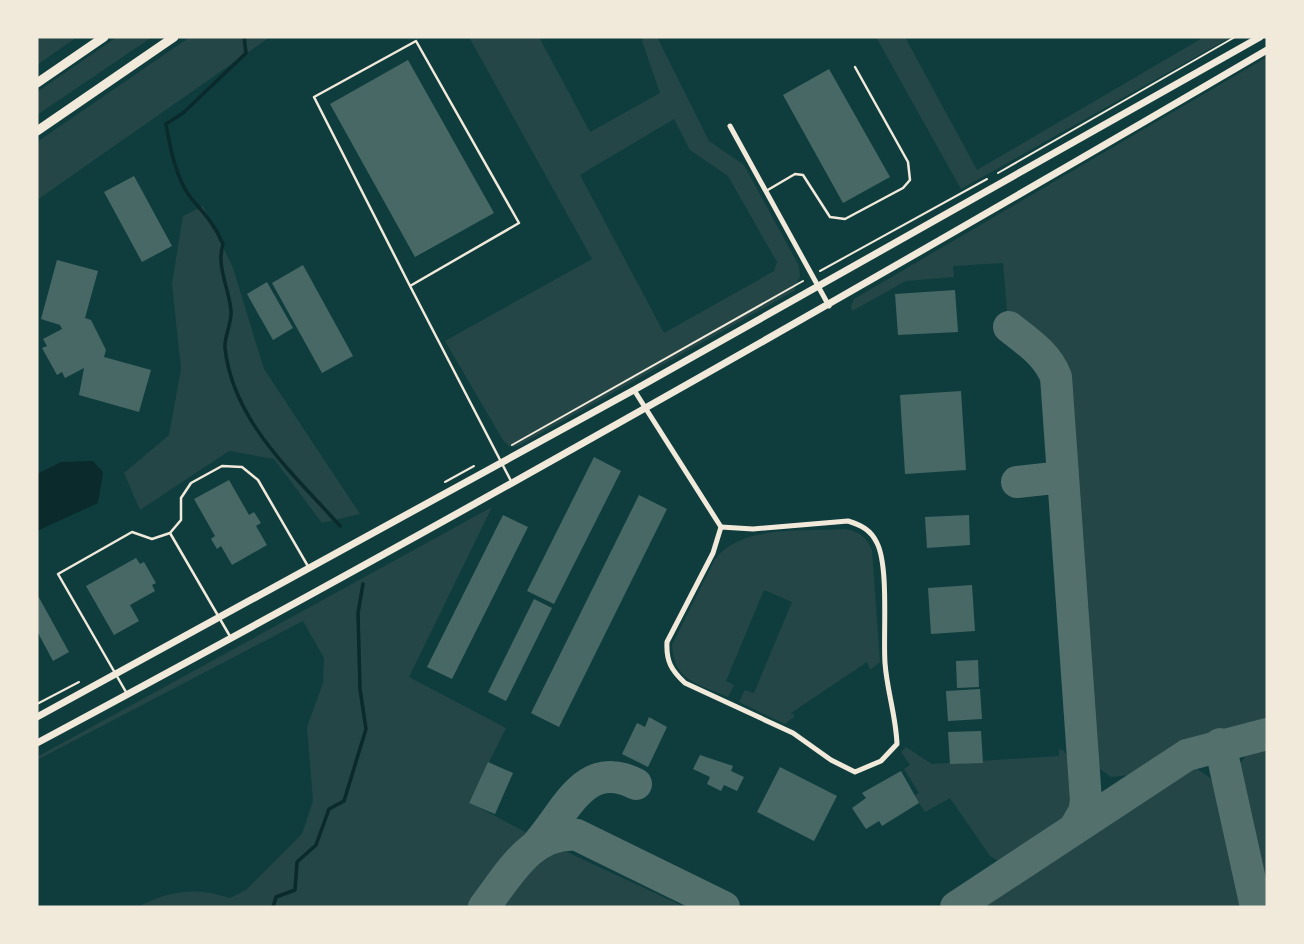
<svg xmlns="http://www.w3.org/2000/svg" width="1304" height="944" viewBox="0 0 1304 944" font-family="'Zilla Slab',serif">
  <rect width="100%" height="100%" fill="#0f3d3e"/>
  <!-- green -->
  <g fill="#244646" fill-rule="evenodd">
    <polygon points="37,37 77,37 37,65"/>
    <polygon points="117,37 152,37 37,115 37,92"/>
    <polygon points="190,37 270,37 37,200 37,142"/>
    <path d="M469,37H539L590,132L660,93L642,41L643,37H657L709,141L744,165L799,266L800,276L794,291L518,446L510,447L503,440L445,341L592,259ZM674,119L690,150L728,176L777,262L774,271L664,333L580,175Z"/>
    <polygon points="876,37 905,37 977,170 1204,37 1231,37 961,189"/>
    <polygon points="1267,57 1267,724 1193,741 1138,774 1111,777 1096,766 1091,751 1064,376 1052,349 1007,311 1003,263 953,266 954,277 906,281 852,311 851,307 854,299"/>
    <polygon points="203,206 233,268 264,369 360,514 322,523 274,459 229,451 140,510 124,473 169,435 181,369 172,284 183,216"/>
    <path d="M492,507L409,677L506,728L469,802L527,833L468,907H138C171,890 195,887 230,898L246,890L302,834L313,801L307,727L323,683L324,658L303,621L37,760V757Z"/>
    <path d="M845,529C859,532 866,536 872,550L880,662L870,670L867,662L791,713L795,716L785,724L739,702L745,690L754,693L792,602L764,590L726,681L734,685L728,697C698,683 674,682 672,645L715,559C743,524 803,532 845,529Z"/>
    <path d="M1267,743V907H1264L1236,774C1242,757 1250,747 1267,743Z"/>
    <polygon points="906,747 932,764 1059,756 1059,749 1063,750 1072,762 1075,798 1066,820 1011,859 998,861 990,856 950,798 925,812 914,796 919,793 904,769 910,765 901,752"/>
    <polygon points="1196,768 1210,778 1219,792 1244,907 972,907 1173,773"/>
    <polygon points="554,846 685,907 496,907 537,855"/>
  </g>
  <!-- water -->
  <polygon fill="#0a2a2b" points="93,461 103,472 98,503 37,531 37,474 61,462"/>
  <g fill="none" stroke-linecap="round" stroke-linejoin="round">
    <!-- stream -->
    <g stroke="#0a2a2b" stroke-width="3.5">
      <path d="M244,37L246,53L243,56L183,113L166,124C170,147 176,179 191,198C204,213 215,225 223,244C216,267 229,287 231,311C232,323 224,336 225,348C233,422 294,474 340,526"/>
      <polyline points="273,907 276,897 295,890 297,862 316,845 329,809 344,801 366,729 360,689 358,613 363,584"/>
    </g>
    <!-- taxiway -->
    <g stroke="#53706d" stroke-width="32">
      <path d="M1009,327C1028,342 1047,354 1056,377L1086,801L1084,812L1074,829"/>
      <polyline points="1017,482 1063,477"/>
      <polyline points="1220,744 1256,907"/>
      <path d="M539,842C567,810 585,758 636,784"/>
      <path d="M484,907C509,875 531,831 577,835L724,907"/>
      <polyline points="956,907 1187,755 1267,734"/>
    </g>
  </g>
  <!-- building -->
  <g fill="#486865">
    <polygon points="408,60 494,213 415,257 330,104"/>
    <polygon points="829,69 890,177 843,203 783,95"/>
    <polygon points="134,176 172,246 142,262 104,192"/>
    <polygon points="57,260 98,271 85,318 91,320 106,350 104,357 151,370 139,412 79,395 84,368 65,378 62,372 57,375 42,348 47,346 43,339 62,329 60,325 41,319"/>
    <polygon points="303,265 353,356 322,373 272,283"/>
    <polygon points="267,282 293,328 273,340 247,294"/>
    <polygon points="955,290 958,332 898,335 895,294"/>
    <polygon points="961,391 966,470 905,474 900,395"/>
    <polygon points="594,457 621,471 554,604 527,591"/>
    <polygon points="229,480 249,515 254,512 261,523 256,526 267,545 232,565 221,546 217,549 211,539 215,536 194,499"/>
    <polygon points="639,495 667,509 559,727 531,713"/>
    <polygon points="503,515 528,527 452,679 427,667"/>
    <polygon points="969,515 970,545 927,548 925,517"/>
    <polygon points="136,558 140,564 144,562 156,583 152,585 155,591 130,605 139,621 114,635 86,586"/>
    <polygon points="972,585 975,631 931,634 928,588"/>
    <polygon points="37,594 69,652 53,661 37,631"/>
    <polygon points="534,599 552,608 506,701 488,692"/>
    <polygon points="978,660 979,687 957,688 956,661"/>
    <polygon points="980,689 982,719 948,721 946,691"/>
    <polygon points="649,717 667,727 648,767 622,754 637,723 645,727"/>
    <polygon points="981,731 983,763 950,764 948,732"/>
    <polygon points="700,755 733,766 731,771 744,777 737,791 724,785 721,791 707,784 710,777 693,769"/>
    <polygon points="488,762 513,773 495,814 469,803"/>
    <polygon points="780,767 837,796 814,841 757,812"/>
    <polygon points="901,771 919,803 882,826 879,821 866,829 852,808 866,798 862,793"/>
  </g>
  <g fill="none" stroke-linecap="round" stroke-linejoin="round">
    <!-- path -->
    <g stroke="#f1e9da" stroke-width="2">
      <polyline points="998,173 1235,37"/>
      <polyline points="820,271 987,179"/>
      <polyline points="512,445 803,281"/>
      <polyline points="445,482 474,466"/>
      <polyline points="37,704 79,682"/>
    </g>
    <!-- service -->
    <g stroke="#f1e9da" stroke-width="2.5">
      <polyline points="766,191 795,174 803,175 830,217 845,219 903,188 910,180 908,162 855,67"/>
      <polyline points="410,286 314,97 416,41 519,223 410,286 512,483"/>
      <polyline points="170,533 181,520 181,498 191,483 222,466 242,467 258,480 309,568"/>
      <polyline points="126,692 58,574 132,532 152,539 170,533 231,638"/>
    </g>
    <!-- minor -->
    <g stroke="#f1e9da" stroke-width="5">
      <polyline points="730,126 829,306"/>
      <polyline points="634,390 721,527"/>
      <path d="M848,521C861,525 871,530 877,543C889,567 883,633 885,663C887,691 896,716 897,744L881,761L855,772L831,760L793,733L685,683C671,670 666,661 667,642L713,553L721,527L753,529Z"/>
    </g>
    <!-- secondary -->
    <g stroke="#f1e9da" stroke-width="7">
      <polyline points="37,717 634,390 1260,37"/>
      <path d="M37,743C452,521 861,288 1267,50"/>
    </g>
    <!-- motorway -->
    <g stroke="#f1e9da" stroke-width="9">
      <polyline points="37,83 104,37"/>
      <polyline points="37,131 174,37"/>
    </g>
  </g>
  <!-- border -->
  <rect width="1304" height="944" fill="none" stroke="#f1e9da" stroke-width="77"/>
</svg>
